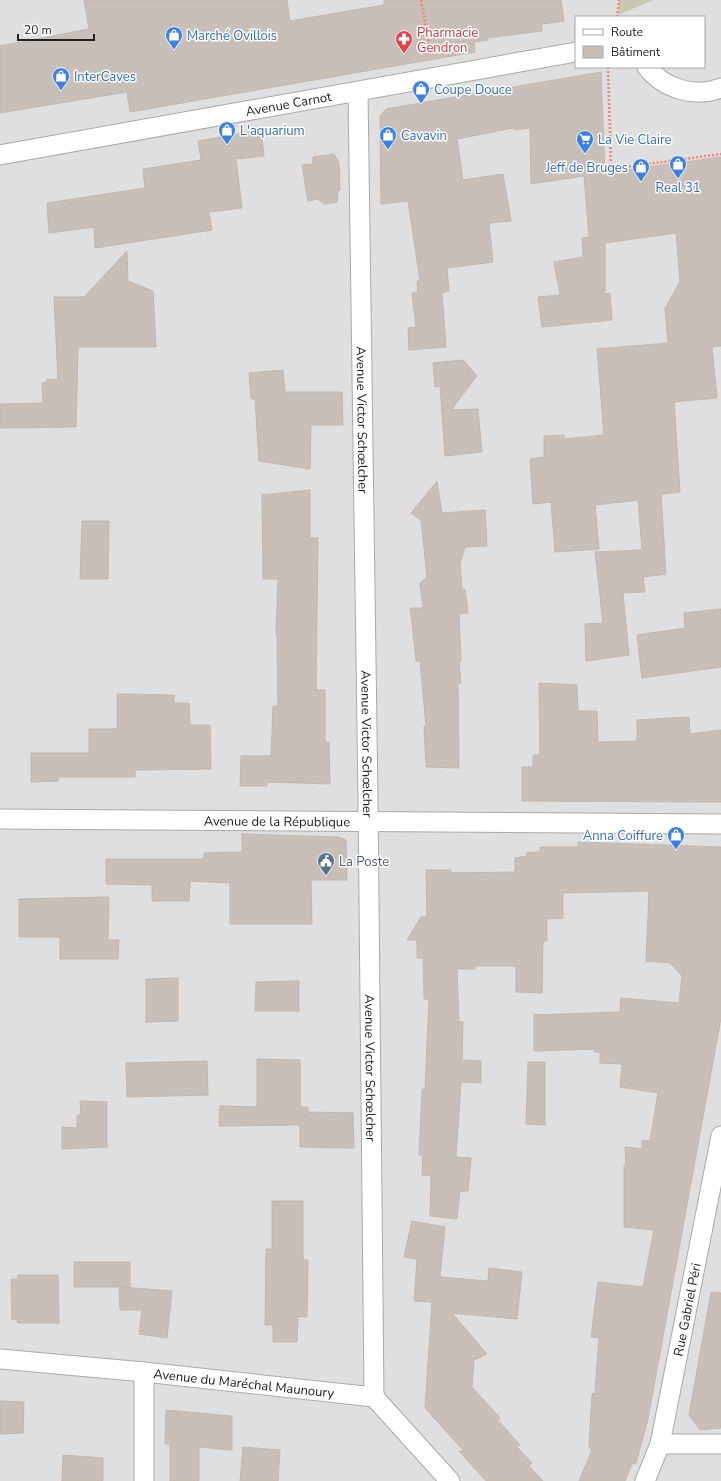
<svg xmlns="http://www.w3.org/2000/svg" width="721" height="1481" viewBox="0 0 721 1481" font-family="'Nunito Sans',sans-serif">
  <rect width="100%" height="100%" fill="#f2efe9"/>
  <!-- residential -->
  <path fill="#e0dfdf" fill-rule="evenodd" d="M0,0H721V1481H0ZM576,17H704V67H576Z"/>
  <!-- construction -->
  <polygon fill="#c7c7b4" points="619,0 653,0 618,15"/>
  <!-- building -->
  <g fill="#c7bfb8" stroke="#c4b6ab">
    <polygon points="84,0 287,0 290,21 384,5 384,0 561,0 564,21 542,24 542,31 487,38 488,40 474,42 475,52 130,112 127,92 0,113 0,46 89,29"/>
    <polygon points="601,72 605,173 721,157 721,346 712,347 717,398 674,402 680,492 661,494 666,574 643,577 645,592 623,593 629,655 586,661 585,624 603,623 595,552 642,550 638,500 595,505 599,549 555,552 551,502 533,504 530,459 544,457 544,436 564,435 564,439 604,435 597,349 668,343 665,309 680,281 676,233 605,243 605,294 610,293 612,320 542,327 538,297 560,295 554,262 583,257 582,238 589,237 584,176 531,184 530,128 515,130 513,128 457,139 463,180 503,174 511,221 489,223 493,262 447,268 449,291 442,293 446,347 409,350 408,328 416,327 412,293 418,292 417,281 420,281 408,201 381,204 380,116 386,109"/>
    <polygon points="261,130 264,156 236,159 242,208 209,212 212,230 95,248 94,227 49,233 47,203 145,188 143,169 201,160 198,141"/>
    <polygon points="334,154 339,163 340,190 338,191 337,202 324,204 318,199 308,201 302,165 313,164 313,157"/>
    <polygon points="127,251 128,281 153,291 156,347 78,347 76,427 0,428 0,404 43,403 42,383 47,382 47,379 58,380 54,297 84,297"/>
    <polygon points="463,360 477,376 451,410 478,409 482,452 445,456 440,386 435,387 433,363"/>
    <polygon points="283,370 285,392 342,392 343,425 311,425 310,469 259,461 255,399 251,399 249,373"/>
    <polygon points="437,481 442,513 485,510 487,546 465,547 460,564 462,590 465,589 468,613 459,614 461,661 459,662 461,683 458,683 459,768 426,767 424,726 426,726 420,661 416,661 412,623 410,608 423,608 420,583 427,577 421,520 411,513"/>
    <polygon points="310,490 310,538 318,538 316,690 325,690 325,742 329,742 330,784 267,782 267,786 240,786 241,756 271,756 273,706 278,706 277,634 276,634 278,579 263,579 262,495"/>
    <polygon points="82,521 109,521 108,579 80,579"/>
    <polygon points="721,609 721,667 642,678 637,635 685,628 684,613"/>
    <polygon points="539,683 577,685 578,711 597,711 598,742 637,741 637,720 689,717 690,734 721,730 721,802 522,801 522,767 533,767 533,755 540,755"/>
    <polygon points="117,694 174,695 174,703 189,703 190,725 210,725 211,769 135,770 135,777 58,777 58,781 31,782 31,753 89,753 89,729 117,729"/>
    <polygon points="242,834 338,837 346,840 347,880 311,880 312,924 230,924 230,883 190,881 189,901 152,901 152,885 106,884 106,859 204,859 204,853 242,852"/>
    <polygon points="578,842 721,847 721,1018 648,1419 636,1463 632,1464 625,1481 579,1481 592,1450 589,1447 592,1394 595,1393 599,1338 591,1337 598,1282 643,1287 654,1230 624,1227 624,1165 626,1165 625,1147 642,1149 642,1140 650,1141 658,1093 620,1087 622,1064 600,1063 600,1052 595,1052 594,1049 534,1051 534,1015 620,1012 621,998 679,1003 682,976 670,963 646,961 649,891 563,893 563,918 547,919 547,941 543,941 542,993 516,992 516,966 475,966 475,969 457,969 459,1022 463,1022 462,1060 481,1061 481,1083 461,1082 456,1157 471,1158 468,1191 460,1191 457,1219 430,1216 431,1176 422,1175 423,1155 419,1155 422,1089 425,1089 429,999 424,999 423,958 417,958 417,940 407,940 421,917 427,917 426,870 451,870 451,873 515,872 515,858 527,856 526,853 540,852 540,847 578,847"/>
    <polygon points="109,897 108,940 119,940 118,959 60,959 60,937 19,937 19,899"/>
    <polygon points="178,978 178,1021 146,1022 146,979"/>
    <polygon points="299,981 299,1011 255,1011 256,982"/>
    <polygon points="257,1059 300,1060 300,1107 308,1107 308,1112 353,1113 354,1148 300,1147 300,1125 219,1126 220,1106 257,1107"/>
    <polygon points="207,1061 208,1095 127,1097 126,1063"/>
    <polygon points="528,1062 545,1062 545,1125 526,1124"/>
    <polygon points="80,1101 107,1102 107,1147 62,1149 62,1127 77,1128 77,1115 81,1115"/>
    <polygon points="272,1201 303,1201 303,1260 308,1260 307,1317 298,1317 297,1342 273,1342 273,1325 265,1325 266,1249 272,1249"/>
    <polygon points="412,1221 445,1227 440,1277 488,1281 489,1268 522,1272 517,1319 452,1313 487,1354 474,1360 472,1387 500,1418 498,1420 520,1445 517,1447 532,1463 529,1466 543,1481 486,1481 459,1451 464,1451 425,1408 432,1302 414,1301 417,1259 404,1257"/>
    <polygon points="74,1262 130,1262 130,1287 122,1287 172,1291 167,1338 139,1334 142,1310 120,1310 119,1287 74,1287"/>
    <polygon points="18,1275 58,1275 59,1323 18,1323 17,1320 12,1319 11,1279 17,1279"/>
    <polygon points="711,1292 721,1293 721,1428 700,1430 689,1415"/>
    <polygon points="0,1401 24,1402 23,1433 0,1434"/>
    <polygon points="166,1410 232,1416 232,1450 199,1447 199,1481 170,1481 170,1444 165,1444"/>
    <polygon points="243,1447 280,1450 278,1481 240,1481"/>
    <polygon points="63,1455 103,1458 103,1481 62,1481"/>
  </g>
  <g fill="none" stroke-linecap="round" stroke-linejoin="round">
    <!-- minor casing -->
    <g stroke="#a9a9a9" stroke-width="21">
      <g id="minor">
        <path d="M647,67C664,89 695,98 721,88"/>
        <path id="s1" d="M358,92L368,801L374,1397"/>
        <path id="s2" d="M0,155L576,52"/>
        <path id="s3" d="M0,819L721,824"/>
        <path id="s4" d="M0,1359L144,1372L374,1397L450,1481"/>
        <polyline points="660,1444 721,1444"/>
        <polyline points="144,1481 144,1372"/>
        <path id="s5" d="M645,1481L660,1444L721,1136"/>
      </g>
    </g>
    <!-- path -->
    <g stroke="#fa8072" stroke-width="2.5" stroke-dasharray="2 2" stroke-linecap="butt">
      <polyline points="421,0 431,55"/>
      <polyline points="617,17 619,0"/>
      <polyline points="608,67 611,169 721,154"/>
    </g>
    <!-- minor -->
    <use href="#minor" stroke="#fff" stroke-width="19"/>
  </g>
  <!-- icons -->
  <defs>
    <g id="shop-pin" transform="scale(0.9)"><path d="M0 17L-7.5 6A9.5 9.5 0 1 1 7.5 6Z" fill="#3f7fe0" stroke="#fff"/><path d="M-5-2.5h2.3a2.7 3.5 0 0 1 5.4 0H5L5.5 6h-11ZM-1.5-2.5h3a1.5 2.3 0 0 0-3 0Z" fill="#fff"/></g>
    <g id="pharmacy-pin" transform="scale(0.9)"><path d="M0 17L-7.5 6A9.5 9.5 0 1 1 7.5 6Z" fill="#e0444e" stroke="#fff"/><path d="M-2-6h4v4h4v4h-4v4h-4v-4h-4v-4h4Z" fill="#fff"/></g>
    <g id="supermarket-pin" transform="scale(0.9)"><path d="M0 17L-7.5 6A9.5 9.5 0 1 1 7.5 6Z" fill="#3f7fe0" stroke="#fff"/><path d="M-6-5.5h2.5l.6 2H6L4.5 2H-2.5L-4.4-4H-6ZM-1.5 3.2a1.3 1.3 0 1 0 .1 0ZM3 3.2a1.3 1.3 0 1 0 .1 0Z" fill="#fff"/></g>
    <g id="civic-pin" transform="scale(0.9)"><path d="M0 17L-7.5 6A9.5 9.5 0 1 1 7.5 6Z" fill="#5c6f8a" stroke="#fff"/><path d="M-.6-6.5H3V-4.5H.6V-3L4-1V1h2V6H-6V1h2V-1L-.6-3ZM-1.2 2.5V6h2.4V2.5Z" fill="#fff"/></g>
  </defs>
  <g fill-rule="evenodd">
    <use href="#shop-pin" x="174" y="35"/>
    <use href="#pharmacy-pin" x="404" y="39"/>
    <use href="#shop-pin" x="61" y="76"/>
    <use href="#shop-pin" x="421" y="89"/>
    <use href="#shop-pin" x="227" y="130"/>
    <use href="#shop-pin" x="388" y="135"/>
    <use href="#supermarket-pin" x="585" y="139"/>
    <use href="#shop-pin" x="678" y="164"/>
    <use href="#shop-pin" x="641" y="167"/>
    <use href="#shop-pin" x="676" y="835"/>
    <use href="#civic-pin" x="326" y="861"/>
  </g>
  <g text-anchor="middle" stroke-width="3" stroke-linejoin="round" paint-order="stroke">
    <!-- health labels -->
    <g font-size="13" fill="#be3a42" stroke="#fff" text-anchor="start">
      <text x="417" y="37">Pharmacie<tspan x="417" dy="15">Gendron</tspan></text>
    </g>
    <!-- shop labels -->
    <g font-size="13" fill="#366cbe" stroke="#fff" text-anchor="start">
      <text x="187" y="40">Marché Ovillois</text>
      <text x="74" y="81">InterCaves</text>
      <text x="434" y="94">Coupe Douce</text>
      <text x="240" y="135">L'aquarium</text>
      <text x="401" y="140">Cavavin</text>
      <text x="598" y="144">La Vie Claire</text>
      <text x="628" y="172" text-anchor="end">Jeff de Bruges</text>
      <text x="678" y="192" text-anchor="middle">Real 31</text>
      <text x="663" y="840" text-anchor="end">Anna Coiffure</text>
    </g>
    <!-- street labels -->
    <g font-size="13" fill="#222" stroke="#fff">
      <text dy="5" stroke="none"><textPath href="#s2" startOffset="293">Avenue Carnot</textPath></text>
      <text dy="5" stroke="none"><textPath href="#s1" startOffset="328">Avenue Victor Schœlcher</textPath></text>
      <text dy="5" stroke="none"><textPath href="#s1" startOffset="652">Avenue Victor Schœlcher</textPath></text>
      <text dy="5" stroke="none"><textPath href="#s3" startOffset="277">Avenue de la République</textPath></text>
      <text dy="5" stroke="none"><textPath href="#s1" startOffset="976">Avenue Victor Schœlcher</textPath></text>
      <text dy="5" stroke="none"><textPath href="#s5" startOffset="177">Rue Gabriel Péri</textPath></text>
      <text dy="5" stroke="none"><textPath href="#s4" startOffset="245">Avenue du Maréchal Maunoury</textPath></text>
    </g>
    <!-- service labels -->
    <g font-size="13" fill="#4e5e75" stroke="#fff" text-anchor="start">
      <text x="339" y="866">La Poste</text>
    </g>
  </g>
  <!-- legend -->
  <rect x="575" y="16" width="130" height="52" fill="#ffffff" stroke="#a7a7a7"/>
  <rect x="583" y="29" width="20" height="6" fill="#ffffff" stroke="#a7a7a7"/>
  <text x="611" y="36" font-size="12" fill="#222222">Route</text>
  <rect x="583" y="46" width="20" height="12" fill="#c7bfb8" stroke="#a7a7a7"/>
  <text x="611" y="56" font-size="12" fill="#222222">Bâtiment</text>
  <!-- scale -->
  <path d="M18 34v6h76v-6" fill="none" stroke="#222222" stroke-width="2"/>
  <text x="24" y="34" font-size="12" fill="#222222" stroke="#ffffff" stroke-width="3" paint-order="stroke">20 m</text>
</svg>
